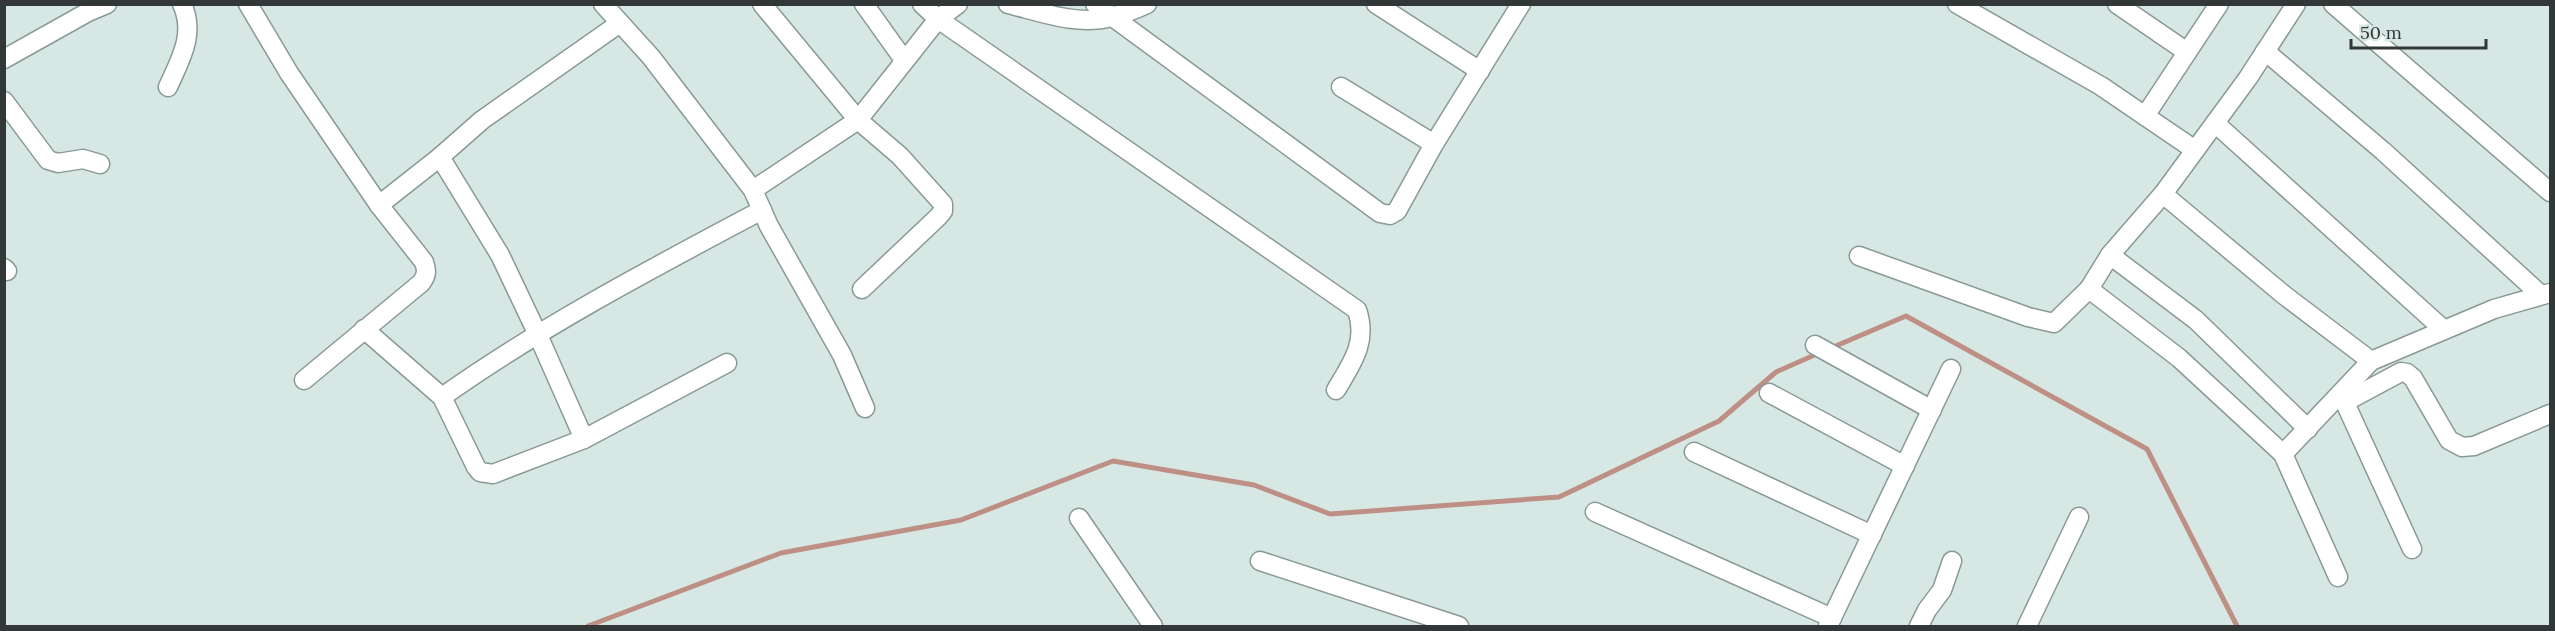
<svg xmlns="http://www.w3.org/2000/svg" width="2555" height="631" viewBox="0 0 2555 631" font-family="Lora,serif">
  <rect width="100%" height="100%" fill="#d7e8e4"/>
  <g fill="none" stroke-linecap="round" stroke-linejoin="round">
    <!-- stream -->
    <g stroke="#be9085" stroke-width="5">
      <polyline points="1831,348 1906,316 2147,449 2237,626"/>
      <polyline points="588,626 781,553 961,520 1113,461 1254,485 1330,514 1559,497 1719,421 1776,372 1819,353"/>
    </g>
    <!-- minor casing -->
    <g stroke="#899996" stroke-width="21">
      <g id="minor">
        <path d="M248,4L289,73L379,205L424,262C427,271 427,275 421,283L304,380"/>
        <polyline points="603,4 651,57 753,190 769,226 842,355 865,408"/>
        <polyline points="762,4 858,120 900,156 943,204 943,211 938,217 862,289"/>
        <polyline points="864,4 904,60"/>
        <path d="M922,4L938,19L1357,310C1368,342 1352,363 1336,390"/>
        <path d="M1008,4C1041,12 1077,26 1111,17C1123,14 1136,9 1147,4"/>
        <polyline points="1095,4 1380,213 1390,215 1397,211 1434,144 1521,4"/>
        <polyline points="1376,4 1480,71"/>
        <polyline points="1957,4 2101,86 2195,150"/>
        <polyline points="2117,4 2187,52"/>
        <polyline points="2333,4 2550,192"/>
        <polyline points="2265,51 2383,151 2541,295"/>
        <polyline points="4,59 88,12 107,4"/>
        <path d="M168,87C180,60 196,34 182,4"/>
        <polyline points="1341,87 1434,144"/>
        <polyline points="4,101 48,160 58,163 83,159 100,164"/>
        <polyline points="2145,116 2219,4"/>
        <polyline points="2215,123 2444,330"/>
        <polyline points="440,157 500,255 538,335 584,439"/>
        <polyline points="753,190 858,120 938,19 958,4"/>
        <polyline points="2163,194 2248,78 2296,4"/>
        <polyline points="379,205 440,157 482,120 620,23"/>
        <polyline points="2110,255 2163,194 2284,295 2371,361"/>
        <polyline points="1859,256 2028,317 2054,323 2089,289 2179,358 2283,454 2371,361 2494,309 2550,293"/>
        <polyline points="4,268 7,271"/>
        <polyline points="2089,289 2110,255 2196,320 2308,429"/>
        <polyline points="364,329 442,397 476,467 480,472 493,474 584,439 727,363"/>
        <polyline points="1815,345 1932,410"/>
        <polyline points="1769,393 1905,466"/>
        <polyline points="2341,394 2412,549"/>
        <path d="M442,397C542,326 653,268 762,210"/>
        <polyline points="2345,402 2401,372 2407,373 2413,378 2449,440 2462,447 2474,446 2550,414"/>
        <polyline points="1694,452 1872,535"/>
        <polyline points="2283,454 2338,577"/>
        <polyline points="1595,512 1832,618"/>
        <polyline points="1079,518 1153,626"/>
        <polyline points="1260,561 1459,626"/>
        <polyline points="1828,626 1951,369"/>
        <polyline points="1919,626 1927,610 1942,590 1952,561"/>
        <polyline points="2027,626 2079,517"/>
      </g>
    </g>
    <!-- minor -->
    <use href="#minor" stroke="#fff" stroke-width="18"/>
  </g>
  <!-- border -->
  <rect width="2555" height="631" fill="none" stroke="#313837" stroke-width="12"/>
  <!-- scale -->
  <path d="M2351 39v9h135v-9" fill="none" stroke="#313837" stroke-width="3"/>
  <text x="2360" y="39" font-size="18" fill="#313837" stroke="#d7e8e4" stroke-width="4.5" paint-order="stroke">50 m</text>
</svg>
